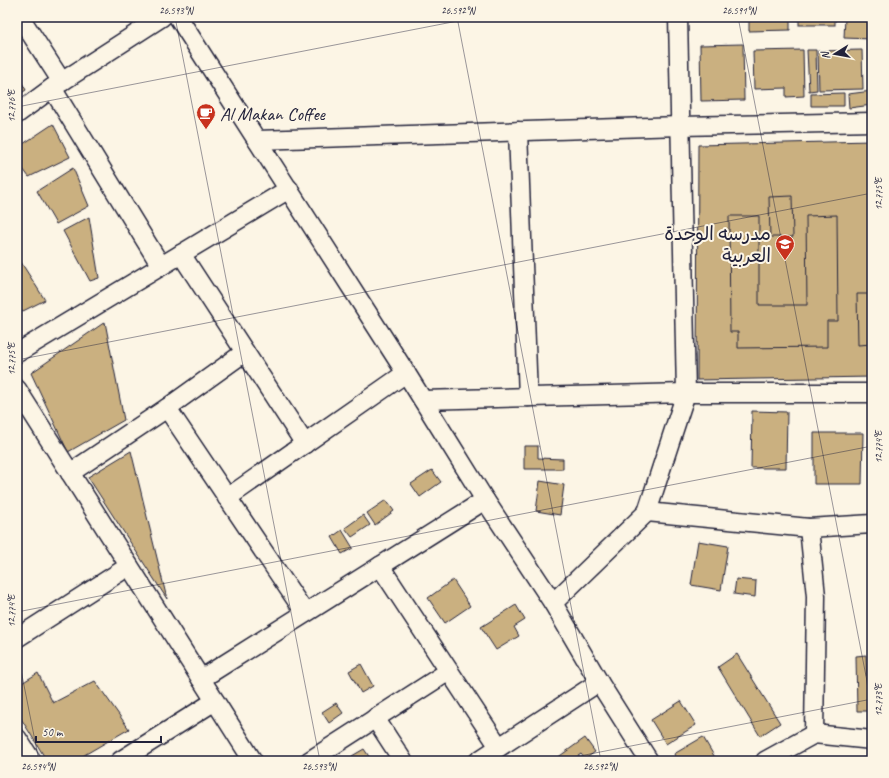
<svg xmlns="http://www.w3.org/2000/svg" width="889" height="778" viewBox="0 0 889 778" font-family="Caveat,'Playpen Sans Arabic',sans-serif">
  <rect width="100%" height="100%" fill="#fcf5e5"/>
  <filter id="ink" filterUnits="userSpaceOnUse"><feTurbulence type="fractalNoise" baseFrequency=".025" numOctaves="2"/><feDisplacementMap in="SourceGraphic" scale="8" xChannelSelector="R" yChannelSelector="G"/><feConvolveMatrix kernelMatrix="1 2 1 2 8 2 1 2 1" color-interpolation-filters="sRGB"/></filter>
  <g filter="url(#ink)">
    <!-- building -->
    <g fill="#cab080" stroke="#22223b">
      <polygon points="749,17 790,17 790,30 749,31"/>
      <rect x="799" y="17" width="36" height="8"/>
      <polygon points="845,17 872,17 872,39 844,38"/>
      <polygon points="743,44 744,100 701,101 700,45"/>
      <polygon points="803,50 804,96 786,97 786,88 754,89 753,51"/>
      <polygon points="807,50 816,50 817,90 809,91"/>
      <polygon points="862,50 863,89 819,90 818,51"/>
      <polygon points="17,74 26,90 17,96"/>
      <polygon points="872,91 872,105 849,108 848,94"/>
      <polygon points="844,93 844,106 811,106 811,94"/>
      <polygon points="53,124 70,157 29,177 17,161 17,148"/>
      <polygon points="872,141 872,377 697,380 698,145"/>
      <polygon points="73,168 89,206 56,224 37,191"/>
      <polygon points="792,196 793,237 770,237 769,197"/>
      <polygon points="837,215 838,321 827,321 827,347 738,348 738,332 730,332 729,216 759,216 759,305 807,305 806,216"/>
      <polygon points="89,217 99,278 90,281 63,231"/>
      <polygon points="17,256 45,300 17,314"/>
      <polygon points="857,294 872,294 872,344 858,345"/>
      <polygon points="105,322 124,420 68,452 31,373"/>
      <polygon points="752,411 787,412 786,468 751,468"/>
      <polygon points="814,433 863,433 862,484 814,484"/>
      <polygon points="524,446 538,446 538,458 563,459 563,469 524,469"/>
      <polygon points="131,451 167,599 88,477"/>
      <polygon points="432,470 441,482 420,497 411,484"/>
      <polygon points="540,481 564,485 560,515 536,511"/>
      <polygon points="386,500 394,511 375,525 367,513"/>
      <polygon points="363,515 370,525 352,537 345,528"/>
      <polygon points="342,530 353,548 342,554 332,537"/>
      <polygon points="698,541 728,546 721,590 691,585"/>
      <polygon points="736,579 756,581 755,597 734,594"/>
      <polygon points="453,580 470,606 445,623 428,598"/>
      <polygon points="516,605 525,620 514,627 519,636 496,650 481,627"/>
      <polygon points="737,654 780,723 760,736 718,667"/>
      <polygon points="866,655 867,684 872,684 872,711 857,711 856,656"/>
      <polygon points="361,664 373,686 361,693 349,671"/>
      <polygon points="38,673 53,703 95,681 129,729 74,761 47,761 17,712 17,686"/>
      <polygon points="681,701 696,725 666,744 651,720"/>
      <polygon points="336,703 343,713 329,723 322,712"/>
      <polygon points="703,737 717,761 677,761 674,754"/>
      <polygon points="585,738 595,752 585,759 581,754 571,761 560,761 557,758"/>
      <polygon points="364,749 372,761 356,761 352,756"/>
    </g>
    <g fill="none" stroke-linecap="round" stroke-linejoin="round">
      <!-- street casing -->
      <g stroke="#22223b" stroke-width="21">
        <g id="street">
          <polyline points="20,17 62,82"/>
          <polyline points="178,17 406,373 485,500 553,603 599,682 649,761"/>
          <polyline points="678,17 686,393 872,393"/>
          <polyline points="52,88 161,266"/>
          <polyline points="17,114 52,88 162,17"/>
          <polyline points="518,131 528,397"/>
          <polyline points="257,140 680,126 872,122"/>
          <polyline points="181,254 305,444"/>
          <polyline points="17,353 289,189"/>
          <polyline points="17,389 253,761"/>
          <polyline points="423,400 686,393 647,512 553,603"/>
          <polyline points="167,408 305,613"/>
          <polyline points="70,473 167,408 245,352"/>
          <polyline points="227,498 406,373"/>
          <polyline points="647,512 809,528 872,524"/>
          <polyline points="809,528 816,596 814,734"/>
          <polyline points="380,566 499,747"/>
          <polyline points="17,638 129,566"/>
          <polyline points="201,679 485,500"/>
          <polyline points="375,718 403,761"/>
          <polyline points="17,738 32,761"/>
          <polyline points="120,761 215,701"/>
          <polyline points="309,761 449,671"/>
          <polyline points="478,761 599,682"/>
          <polyline points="765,761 814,734 872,740"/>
        </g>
      </g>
      <!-- street -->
      <use href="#street" stroke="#fcf5e5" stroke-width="18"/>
    </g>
  </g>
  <!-- ticks -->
  <path fill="none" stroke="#22223b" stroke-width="1" stroke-opacity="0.45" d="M175,17L320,761M457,17L601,761M738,17L872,707M17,107L478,17M17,360L872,193M17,612L872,446M17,650L39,761M554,761L872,699"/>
  <!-- icons -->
  <defs>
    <g id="cafe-pin" transform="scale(1)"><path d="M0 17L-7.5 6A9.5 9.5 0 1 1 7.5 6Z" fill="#c8321e" stroke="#fcf5e5"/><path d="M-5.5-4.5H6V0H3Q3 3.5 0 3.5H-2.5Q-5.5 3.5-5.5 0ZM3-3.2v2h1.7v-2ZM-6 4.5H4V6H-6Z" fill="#fff"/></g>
    <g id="school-pin" transform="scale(1)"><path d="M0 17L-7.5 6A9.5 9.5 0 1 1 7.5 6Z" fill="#c8321e" stroke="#fcf5e5"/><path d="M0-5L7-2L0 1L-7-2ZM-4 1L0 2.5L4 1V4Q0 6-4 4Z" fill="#fff"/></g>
  </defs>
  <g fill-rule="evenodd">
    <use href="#cafe-pin" x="206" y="113"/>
    <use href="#school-pin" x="785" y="244"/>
  </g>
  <g text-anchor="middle" stroke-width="4" stroke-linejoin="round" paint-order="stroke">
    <!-- poi labels -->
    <g font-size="19" fill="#22223b" stroke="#fcf5e5" text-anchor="start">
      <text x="220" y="120">Al Makan Coffee</text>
      <text x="771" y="240" text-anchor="end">مدرسه الوحدة<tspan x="771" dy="22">العربية</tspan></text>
    </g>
  </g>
  <!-- margin -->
  <rect width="889" height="778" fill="none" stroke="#fcf5e5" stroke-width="44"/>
  <!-- north arrow -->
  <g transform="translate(835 54) rotate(259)" stroke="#fcf5e5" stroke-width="3" paint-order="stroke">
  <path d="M0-3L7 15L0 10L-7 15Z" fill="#22223b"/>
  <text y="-6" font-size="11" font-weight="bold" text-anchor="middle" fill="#22223b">N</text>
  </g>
  <!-- scale -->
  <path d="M36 736v6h125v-6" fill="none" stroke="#22223b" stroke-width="2"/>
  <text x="42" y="736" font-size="12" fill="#22223b" stroke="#fcf5e5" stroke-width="3" paint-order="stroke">50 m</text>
  <rect x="22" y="22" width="845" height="734" fill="none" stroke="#22223b" stroke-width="1.5"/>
  <g font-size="10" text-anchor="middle" fill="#22223b">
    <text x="176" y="14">26.593°N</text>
    <text x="458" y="14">26.592°N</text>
    <text x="739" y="14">26.591°N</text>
    <text transform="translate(11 106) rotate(-90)" y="4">12.776°E</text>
    <text transform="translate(878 194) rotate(-90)" y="4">12.775°E</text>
    <text transform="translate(11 359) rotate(-90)" y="4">12.775°E</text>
    <text transform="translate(878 447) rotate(-90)" y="4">12.774°E</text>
    <text transform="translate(11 611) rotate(-90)" y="4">12.774°E</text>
    <text transform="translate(878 700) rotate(-90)" y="4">12.773°E</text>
    <text x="38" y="770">26.594°N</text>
    <text x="319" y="770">26.593°N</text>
    <text x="600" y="770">26.592°N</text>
  </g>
</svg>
